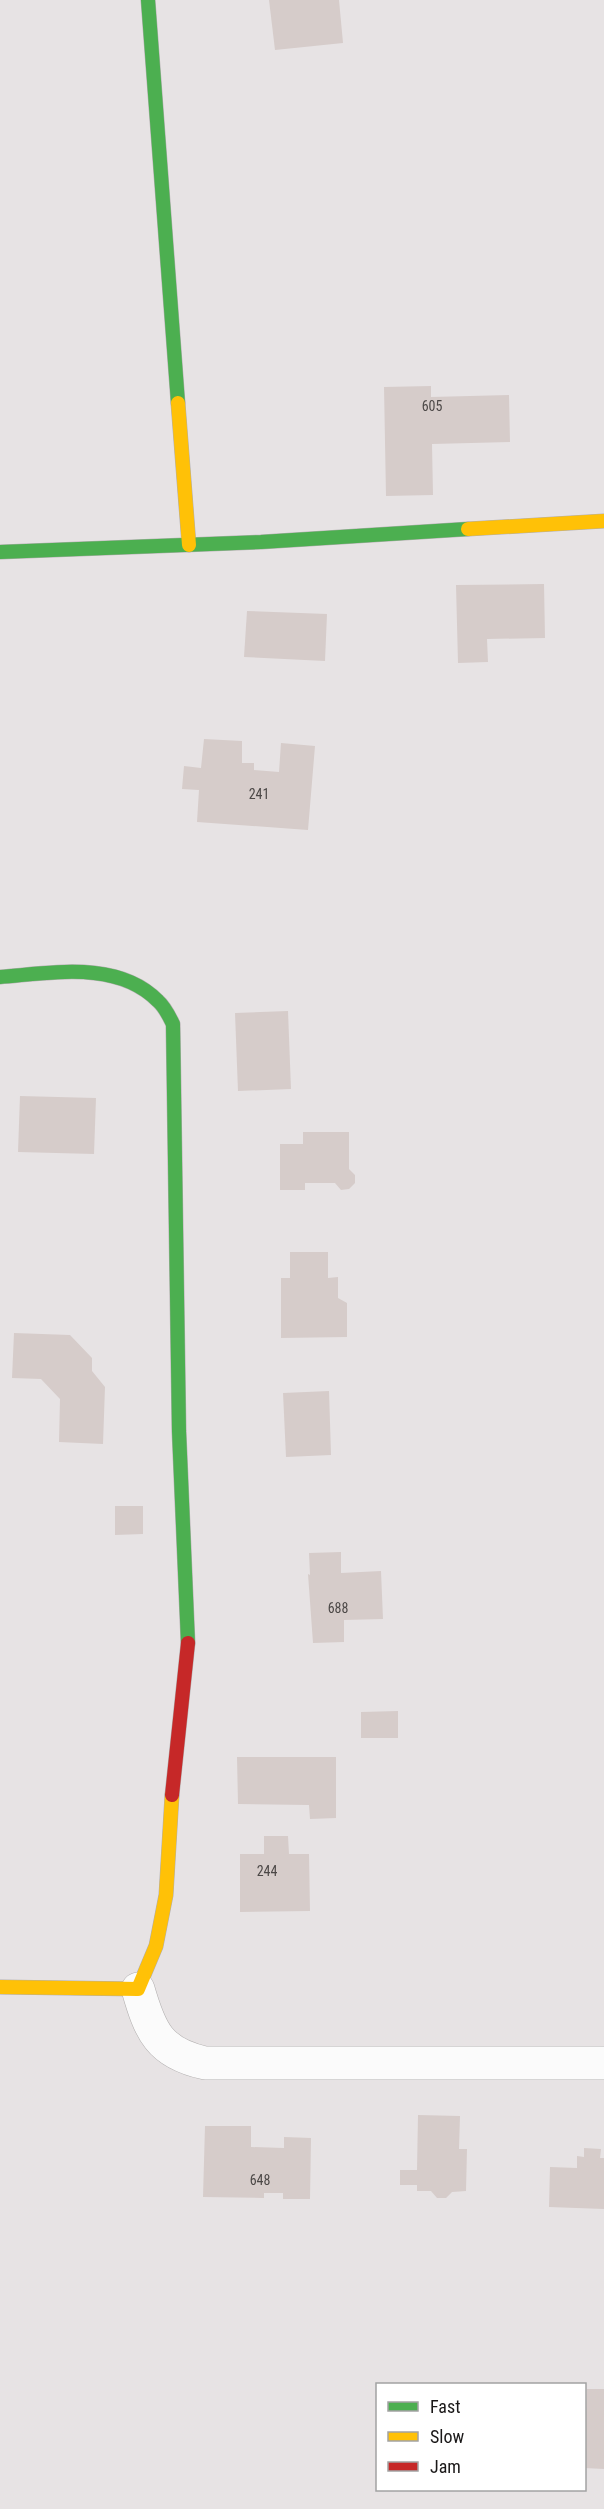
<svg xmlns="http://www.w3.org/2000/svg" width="604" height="2509" viewBox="0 0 604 2509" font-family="'Roboto Condensed',sans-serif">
  <rect width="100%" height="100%" fill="#e7e3e4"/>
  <!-- building -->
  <g fill="#d6ccca">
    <polygon points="269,0 339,0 343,43 275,50"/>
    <polygon points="431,386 431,397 509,395 510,442 432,444 433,495 386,496 384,387"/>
    <polygon points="544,584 545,638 487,639 488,662 458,663 456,585"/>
    <polygon points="247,611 327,614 325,661 244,657"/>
    <polygon points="204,739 242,741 242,763 254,763 254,770 279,772 281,743 315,746 308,830 197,822 199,790 182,789 184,766 201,768"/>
    <polygon points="288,1011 291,1089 238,1091 235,1013"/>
    <polygon points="20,1096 96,1098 94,1154 18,1152"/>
    <polygon points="303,1132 349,1132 349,1169 355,1175 355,1183 349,1189 341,1190 335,1183 305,1183 305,1190 280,1190 280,1144 303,1144"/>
    <polygon points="290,1252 328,1252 328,1278 338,1277 338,1298 347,1303 347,1337 281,1338 281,1278 290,1278"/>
    <polygon points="14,1333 70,1335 92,1358 92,1371 105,1387 103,1444 59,1442 60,1399 41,1379 12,1378"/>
    <polygon points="329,1391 331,1455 286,1457 283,1393"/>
    <polygon points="115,1506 143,1506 143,1534 115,1535"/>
    <polygon points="341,1552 341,1573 381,1571 383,1619 344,1620 344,1642 313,1643 308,1574 310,1575 309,1553"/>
    <polygon points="398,1711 398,1738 361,1738 361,1712"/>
    <polygon points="237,1757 336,1757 336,1818 310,1819 309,1805 238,1804"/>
    <polygon points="264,1836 288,1836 289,1854 309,1854 310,1911 240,1912 240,1854 264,1854"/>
    <polygon points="418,2115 460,2116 459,2149 467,2149 466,2191 452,2192 446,2198 437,2198 431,2191 417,2191 417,2185 400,2185 400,2170 417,2170"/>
    <polygon points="205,2126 251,2126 251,2147 284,2148 284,2137 311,2138 310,2199 283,2199 283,2193 264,2193 264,2198 203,2197"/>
    <polygon points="584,2148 601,2149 600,2158 604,2158 604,2209 549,2207 550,2167 577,2168 577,2156 584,2157"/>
    <polygon points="587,2389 604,2389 604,2469 584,2468"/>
  </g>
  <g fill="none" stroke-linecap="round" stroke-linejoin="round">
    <!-- street casing -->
    <g stroke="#b1aeae" stroke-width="34">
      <path id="street" d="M138,1989C150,2031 159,2053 205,2063H604"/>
    </g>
    <!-- fast casing -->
    <g stroke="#b1aeae" stroke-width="15">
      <g id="fast">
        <polyline points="148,0 178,403"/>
        <polyline points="0,552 261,542 468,529"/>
        <path d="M0,977C52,973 118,960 158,1001C165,1007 169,1016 173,1024L179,1431L188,1643"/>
      </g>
    </g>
    <!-- slow casing -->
    <g stroke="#b1aeae" stroke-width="15">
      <g id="slow">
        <polyline points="178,403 189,545"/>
        <polyline points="468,529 604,521"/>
        <polyline points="0,1987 138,1989 156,1946 166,1895 172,1795"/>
      </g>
    </g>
    <!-- jam casing -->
    <g stroke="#b1aeae" stroke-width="15">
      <polyline id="jam" points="172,1795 188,1643"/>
    </g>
    <!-- street -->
    <use href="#street" stroke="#fbfbfb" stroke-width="33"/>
    <!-- fast -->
    <use href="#fast" stroke="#4caf50" stroke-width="14"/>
    <!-- slow -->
    <use href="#slow" stroke="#ffc107" stroke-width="14"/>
    <!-- jam -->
    <use href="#jam" stroke="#c62828" stroke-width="14"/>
  </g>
  <g text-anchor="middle" stroke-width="4.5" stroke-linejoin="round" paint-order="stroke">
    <!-- number labels -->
    <g font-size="14" fill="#4c4847">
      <text x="432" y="411">605</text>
      <text x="259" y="799">241</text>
      <text x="338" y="1613">688</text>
      <text x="267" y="1876">244</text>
      <text x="260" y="2185">648</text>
    </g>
  </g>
  <!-- legend -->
  <rect x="376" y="2383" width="210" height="108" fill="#ffffff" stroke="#a3a3a3" stroke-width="1.5"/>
  <rect x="388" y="2402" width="30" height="9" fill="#4caf50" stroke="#a3a3a3" stroke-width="1.5"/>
  <text x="430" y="2413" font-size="18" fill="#1a1818">Fast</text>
  <rect x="388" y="2432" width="30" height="9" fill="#ffc107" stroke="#a3a3a3" stroke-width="1.5"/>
  <text x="430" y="2443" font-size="18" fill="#1a1818">Slow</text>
  <rect x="388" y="2462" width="30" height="9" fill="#c62828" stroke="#a3a3a3" stroke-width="1.5"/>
  <text x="430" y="2473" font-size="18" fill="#1a1818">Jam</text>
</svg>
